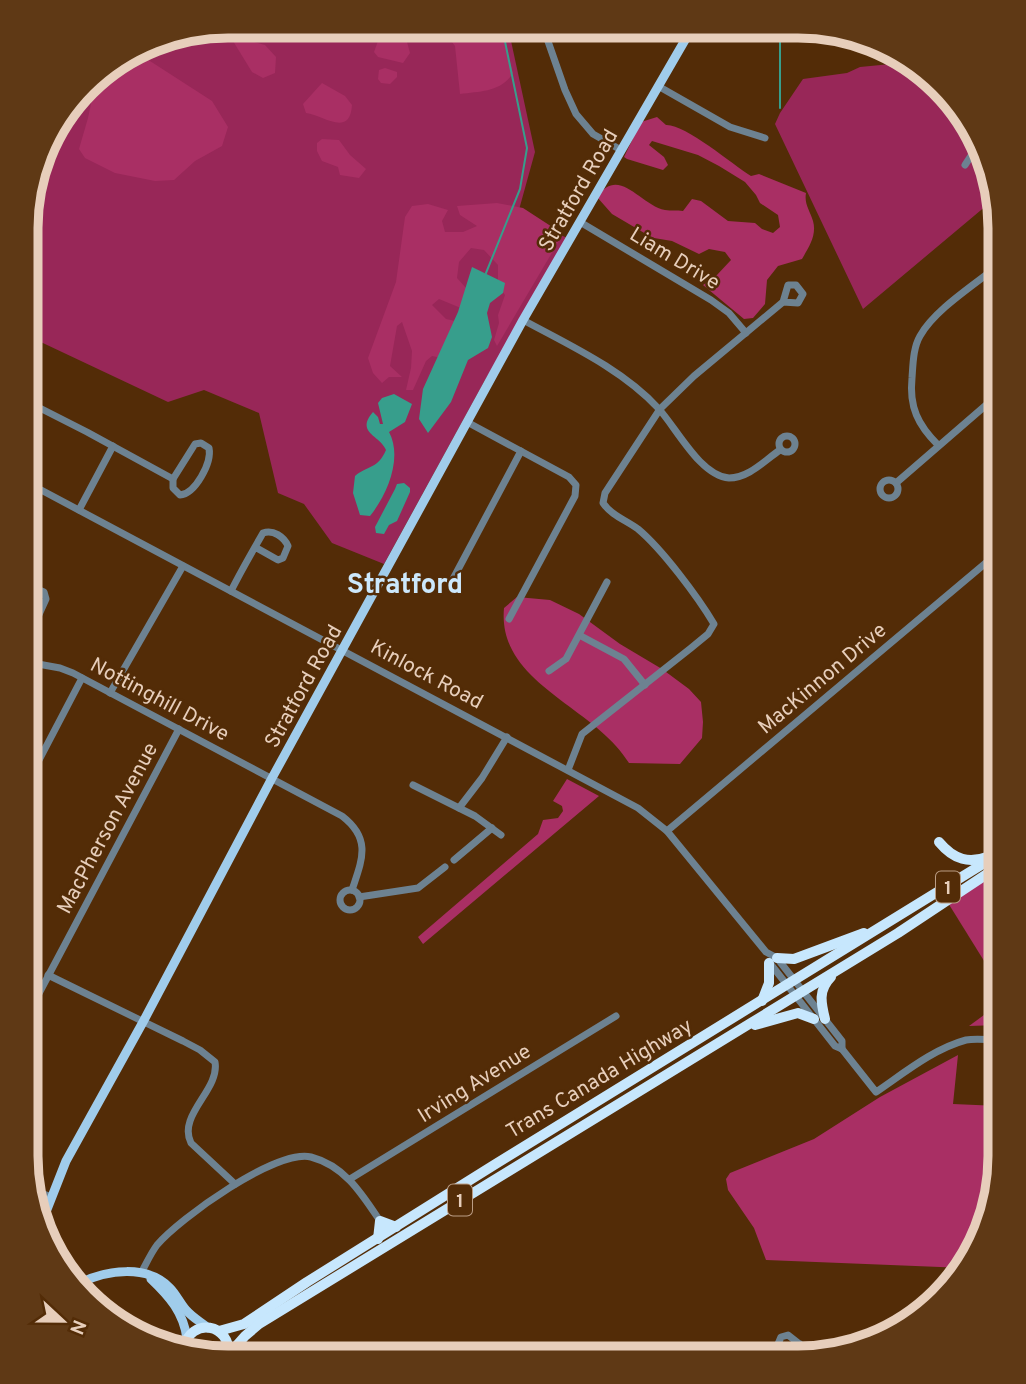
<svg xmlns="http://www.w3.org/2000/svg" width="1026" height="1384" viewBox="0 0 1026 1384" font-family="Overpass,sans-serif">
  <rect width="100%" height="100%" fill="#532c07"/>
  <!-- green -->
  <g fill="#982758">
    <polygon points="228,26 508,27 535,152 517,217 570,239 485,380 384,564 332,543 304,504 278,493 259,413 204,390 168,402 28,336 28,202 53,128 95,76 163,37"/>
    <polygon points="891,64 915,66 979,139 993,200 863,309 775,124 780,113 803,79 847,73 860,67"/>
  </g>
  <!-- forest -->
  <g fill="#a92f64">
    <polygon points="377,27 403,27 410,53 403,63 378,57 374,52 378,41"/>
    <path d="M441,27H500L513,73C501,92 481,91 460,94L455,46Z"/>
    <polygon points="236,37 265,45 276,57 275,73 263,78 252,72 233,41"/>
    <polygon points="136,52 212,101 228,127 222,146 195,161 174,180 155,181 115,173 85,158 79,149 88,118 97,75"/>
    <polygon points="385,68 397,72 397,77 390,84 381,83 378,79 379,70"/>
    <path d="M322,83L345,96L352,105C350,138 323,115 306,113L303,104Z"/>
    <path d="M657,117L666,125C685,124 732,164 751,176L759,174L806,193C804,204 810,211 813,221C817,235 809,247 802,259L778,266L767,280L765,304L753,318L744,319L703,285L716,276L731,260L725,252L709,249L699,254L672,241L654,238L646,234L612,214L597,197C619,165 640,205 665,210C671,211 677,210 683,211L692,199L701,201L728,221L755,223L762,229L773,233L780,227L778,215L760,203L756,195L745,182L719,166L698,155L652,141L649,145L664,157L668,165L663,170L627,159L624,157L641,122Z"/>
    <polygon points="322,139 339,140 350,155 366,169 359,178 340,175 338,167 322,161 317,151 317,143"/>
    <polygon points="497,203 523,208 563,234 497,346 494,340 499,323 498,315 505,295 498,285 498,265 484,250 471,248 459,262 457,278 476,299 468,311 439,299 432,305 446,319 460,322 447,359 432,356 426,361 413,390 406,390 411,368 412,351 402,322 397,326 390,366 402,377 389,377 382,383 373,373 368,358 396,282 405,217 412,206 428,204 448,210 442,221 445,232 463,232 477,226 460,215 457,206"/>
    <path d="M517,597L550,600L579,614L620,644L662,669L689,689L701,702L703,722L702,738L680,764L629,763C595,706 497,684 504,608Z"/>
    <polygon points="567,779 599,796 423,944 418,937 538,834 543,820 558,818 563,811 562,806 553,801"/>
    <polygon points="999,865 999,985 945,898"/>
    <polygon points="999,1004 999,1025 969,1026"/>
    <polygon points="958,1055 953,1104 999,1106 999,1169 965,1268 766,1260 754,1228 728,1190 726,1179 730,1173 814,1139 880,1097"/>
  </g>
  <!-- water -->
  <g fill="#379e8c">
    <polygon points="472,267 505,283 503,293 490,303 487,313 492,337 488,348 468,360 451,402 428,433 419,419 423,389 458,312"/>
    <path d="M394,394L412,404L405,422L389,432C403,458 387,495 370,516L360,515L353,493L355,476C368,465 378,469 386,450C380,435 355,433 373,412L378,417L380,424H383L378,403L382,398Z"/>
    <polygon points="404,483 410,488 410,492 397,521 389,525 384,534 376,533 375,527 395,489 397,484"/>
  </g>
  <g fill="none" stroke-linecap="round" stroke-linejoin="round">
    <!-- stream -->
    <g stroke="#379e8c" stroke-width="2">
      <polyline points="780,28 780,108"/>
      <polyline points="486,273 520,189 527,148 502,27"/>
    </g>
    <!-- minor -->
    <g stroke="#6d8291" stroke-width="7">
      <polyline points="543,27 565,90 576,114 593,134 621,150"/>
      <polyline points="658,86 730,127 765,138"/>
      <polyline points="965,165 980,142"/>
      <polyline points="580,222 711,300 729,313 746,333"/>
      <path d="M523,320C569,345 622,369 658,408C676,427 700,476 729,478C749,478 765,460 780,450"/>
      <polyline points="28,402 87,432 173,479"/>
      <polyline points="467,422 569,477 576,485 575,496 509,619"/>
      <circle cx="787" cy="444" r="8"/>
      <path d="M201,443L209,448C212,463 195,494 180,495L173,488V479L195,444Z"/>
      <path d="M938,445C918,425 909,407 912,378C913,365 913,348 920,336C935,309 976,284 1000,264"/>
      <circle cx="889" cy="489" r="9"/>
      <polyline points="28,483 638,808 667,831 766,952 777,958 842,1041 842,1049"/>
      <polyline points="896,483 1000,393"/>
      <polyline points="79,510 113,446"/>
      <polyline points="453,579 521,451"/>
      <path d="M231,591C241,571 252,552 263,533C273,529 284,537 288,546L283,558L278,560L255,547"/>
      <polyline points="581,636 624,659 645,685"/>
      <polyline points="27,641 46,599 44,592 27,585"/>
      <path d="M27,662L60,668L73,673L342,816C372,839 362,860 352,890"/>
      <polyline points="549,671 566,659 607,582"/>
      <polyline points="110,693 183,566"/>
      <path d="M568,770L582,734L691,648L708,634L714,624C698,597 662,549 638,529C626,520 612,516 603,503L605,493L660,409L694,376L783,302L798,303L803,294L796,285H788L783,302"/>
      <polyline points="27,783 82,678"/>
      <polyline points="413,785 475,816 501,835"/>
      <polyline points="459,808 482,778 507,737"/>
      <polyline points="667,831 1000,551"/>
      <polyline points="454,860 492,828"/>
      <circle cx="350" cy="900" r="10"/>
      <polyline points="359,897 418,888 445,867"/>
      <path d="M769,962L835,1046L842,1049L876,1092C904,1073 933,1049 966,1040C976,1038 989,1040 999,1040"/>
      <path d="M48,975L183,1041L200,1050L215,1062C220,1090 177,1115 191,1143L235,1184"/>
      <polyline points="27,1016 179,729"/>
      <polyline points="350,1179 616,1016"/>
      <polyline points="34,1190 51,1197"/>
      <path d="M141,1273C146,1264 151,1253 157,1245C180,1218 276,1149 311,1157C345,1166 362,1194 380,1221"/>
      <polyline points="800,1344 789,1352 781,1350 778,1344 781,1337 788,1335 802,1346 822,1352"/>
    </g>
    <!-- major -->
    <g stroke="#a0cceb" stroke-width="9">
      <polyline points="42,1222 66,1161 143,1022 272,778 523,320 692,28"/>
      <path d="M151,1279C169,1296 184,1313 187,1339"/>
      <path d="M80,1283C107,1270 147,1264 170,1288C176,1294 180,1303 186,1310C193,1318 201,1322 208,1328"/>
    </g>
    <!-- highway -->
    <g stroke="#c7e7fd" stroke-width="10">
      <path d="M939,842C954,860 969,864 990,856"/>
      <polyline points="777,958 794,959 864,933"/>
      <polyline points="762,1001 769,983 769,963"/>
      <path d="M825,1019C821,1003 818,990 831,977"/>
      <polyline points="755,1025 798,1013 814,1019"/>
      <polyline points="378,1239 380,1221 396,1227"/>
      <polyline points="219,1331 244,1324 307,1282 494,1165 999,854"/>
      <path d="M183,1349C191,1316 231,1323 229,1356"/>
      <polyline points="229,1354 245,1336 259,1324 898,933 999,866"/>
    </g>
  </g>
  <g text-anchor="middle" stroke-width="5" stroke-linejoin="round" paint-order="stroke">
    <!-- shield labels -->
    <g fill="#532c07" stroke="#bb9d85" stroke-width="2">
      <rect x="936" y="871.5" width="24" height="31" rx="5"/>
      <rect x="448" y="1184.5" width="24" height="31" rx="5"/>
    </g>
    <g font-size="19" font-weight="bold" fill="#e7cebb">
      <text x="948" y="894">1</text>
      <text x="460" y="1207">1</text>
    </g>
    <!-- street labels -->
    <g font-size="21" fill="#e7cebb" stroke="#532c07">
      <text transform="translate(578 190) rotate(-60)" y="7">Stratford Road</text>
      <text transform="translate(675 258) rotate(31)" y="7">Liam Drive</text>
      <text transform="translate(427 674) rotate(28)" y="7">Kinlock Road</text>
      <text transform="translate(822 678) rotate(-40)" y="7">MacKinnon Drive</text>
      <text transform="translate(303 686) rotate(-61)" y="7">Stratford Road</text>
      <text transform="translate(160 699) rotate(28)" y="7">Nottinghill Drive</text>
      <text transform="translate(107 828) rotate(-62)" y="7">MacPherson Avenue</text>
      <text transform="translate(599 1078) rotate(-31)" y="7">Trans Canada Highway</text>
      <text transform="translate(474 1083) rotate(-32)" y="7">Irving Avenue</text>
    </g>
    <!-- district labels -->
    <g font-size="28" font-weight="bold" fill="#cce8fc" stroke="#532c07">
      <text x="405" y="593">Stratford</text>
    </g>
  </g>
  <!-- crop -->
  <path d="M0 0H1026V1384H0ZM228 38H798A190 190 0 0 1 988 228V1156A190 190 0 0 1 798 1346H228A190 190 0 0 1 38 1156V228A190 190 0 0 1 228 38Z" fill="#5f3915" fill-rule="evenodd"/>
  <path fill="none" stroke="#e7cebb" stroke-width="9" d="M228 38H798A190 190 0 0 1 988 228V1156A190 190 0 0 1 798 1346H228A190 190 0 0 1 38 1156V228A190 190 0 0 1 228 38Z"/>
  <!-- north arrow -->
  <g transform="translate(63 1321) rotate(112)" stroke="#532c07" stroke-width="5" paint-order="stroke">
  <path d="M0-5L12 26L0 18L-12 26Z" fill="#e7cebb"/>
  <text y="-10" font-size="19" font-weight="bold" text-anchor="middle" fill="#e7cebb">N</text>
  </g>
</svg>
